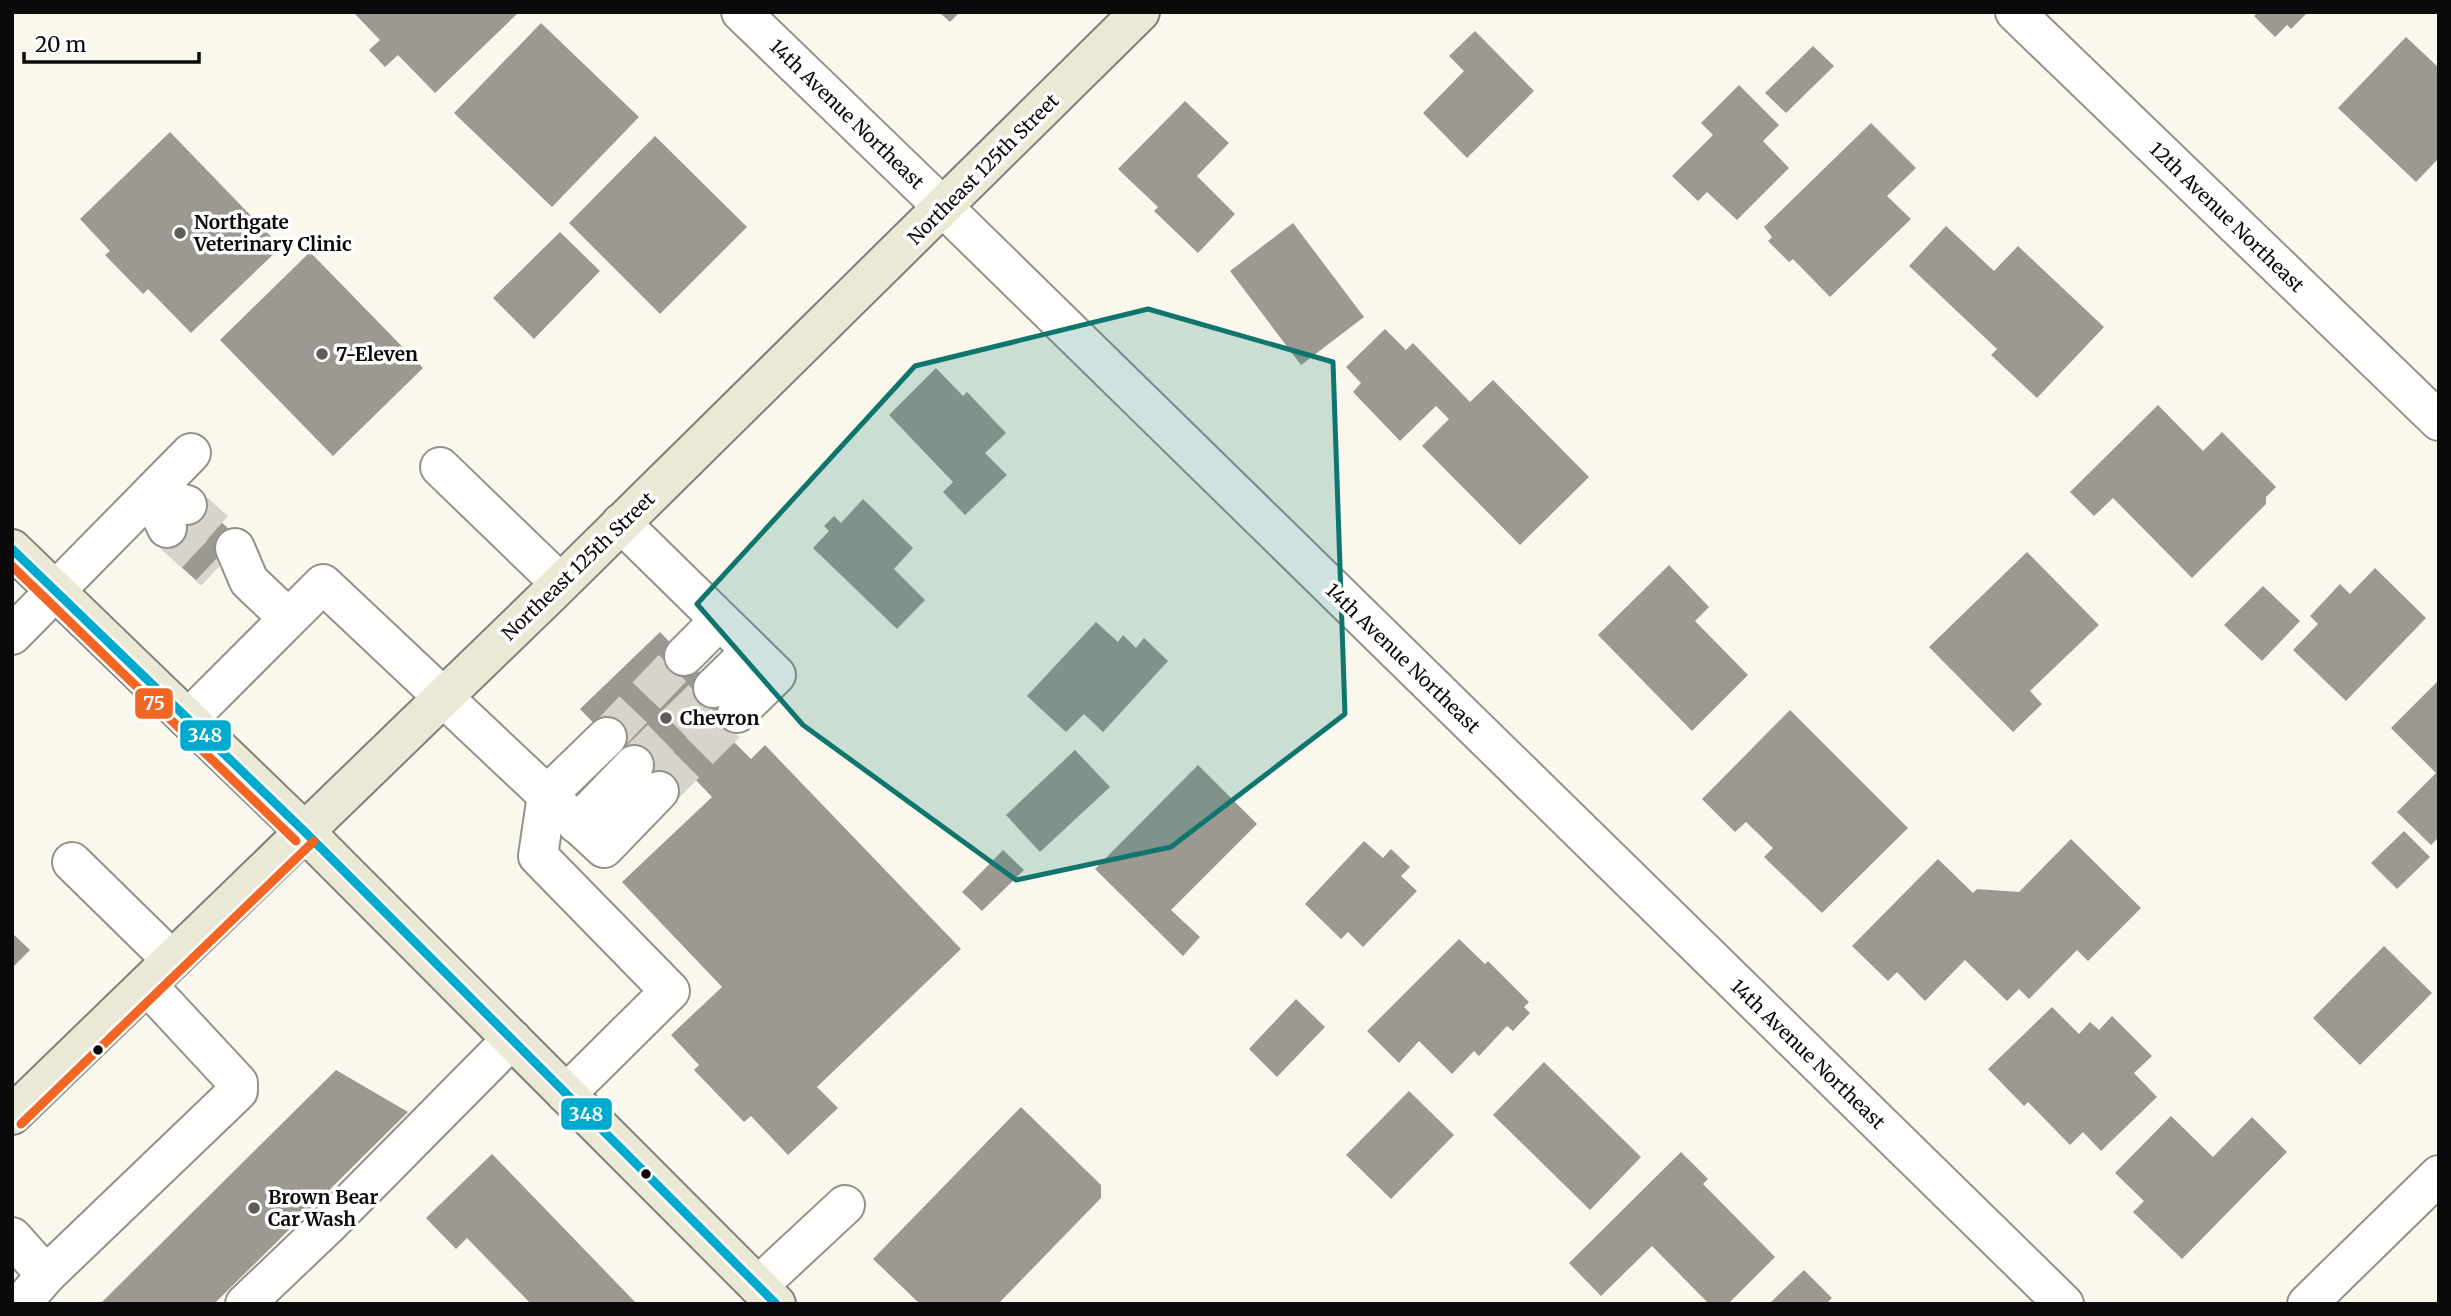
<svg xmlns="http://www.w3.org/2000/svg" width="2451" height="1316" viewBox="0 0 2451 1316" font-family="Merriweather,serif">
  <rect width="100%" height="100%" fill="#faf8ed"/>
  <!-- building -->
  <g fill="#9c9993">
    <polygon points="353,12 519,12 435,93 398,55 385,67 369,50 380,40"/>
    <polygon points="939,12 960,12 950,22"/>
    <polygon points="2258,12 2308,12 2291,29 2287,25 2275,37 2254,16"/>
    <polygon points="541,23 639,117 552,207 454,113"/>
    <polygon points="1475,31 1534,91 1467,158 1423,113 1464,71 1449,56"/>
    <polygon points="2406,37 2439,68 2439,158 2416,182 2338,108"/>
    <polygon points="1813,46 1834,66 1786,113 1765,93"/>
    <polygon points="1739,85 1779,125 1763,141 1789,168 1737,220 1707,192 1698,201 1672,176 1713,135 1701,123"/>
    <polygon points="1185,101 1229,143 1197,176 1235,214 1198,253 1154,211 1158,207 1118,169"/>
    <polygon points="1871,123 1916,168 1887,196 1911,219 1830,297 1793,259 1789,262 1768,241 1772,237 1764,227"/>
    <polygon points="170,132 281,247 191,333 148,289 143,294 105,255 110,251 80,219"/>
    <polygon points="655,136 747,227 660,314 569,223"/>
    <polygon points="1293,223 1364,317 1301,365 1230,271"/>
    <polygon points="1946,226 1994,271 2018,246 2104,327 2037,398 1991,355 1997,349 1909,266"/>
    <polygon points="560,232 600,271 534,339 493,298"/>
    <polygon points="310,252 423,368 333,456 220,340"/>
    <polygon points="1385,329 1406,350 1413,343 1470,402 1493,380 1589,477 1520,545 1422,446 1449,419 1436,406 1400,441 1353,392 1361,383 1346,367"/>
    <polygon points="936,368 963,396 967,392 1006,433 985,453 1007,475 965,515 943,492 953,482 889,415"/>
    <polygon points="2158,405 2203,451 2222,432 2276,487 2266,497 2266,504 2192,578 2113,498 2094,516 2070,492"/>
    <polygon points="195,498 242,541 201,585 154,542"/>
    <polygon points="863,499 913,548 894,569 925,600 897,629 813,548 829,531 824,526 834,516 841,523"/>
    <polygon points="2027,552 2099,625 2030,691 2042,704 2013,732 1929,647"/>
    <polygon points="1669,565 1709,607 1695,621 1748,675 1692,731 1598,635"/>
    <polygon points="2375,568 2426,618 2346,701 2293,650 2318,624 2310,616 2340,584 2350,594"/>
    <polygon points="2263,586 2300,621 2262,661 2224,625"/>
    <polygon points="1096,622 1118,642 1123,635 1136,648 1144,638 1168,661 1103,732 1084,714 1066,732 1027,696"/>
    <polygon points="660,632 748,723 731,739 751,759 765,745 961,949 817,1087 838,1108 788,1155 751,1116 744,1122 694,1070 699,1065 671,1035 722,987 622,882 712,797 692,776 668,800 580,709"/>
    <polygon points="2439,680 2439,837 2431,845 2397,812 2436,773 2391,728"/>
    <polygon points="1790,710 1908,828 1822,913 1764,857 1773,848 1746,822 1735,832 1702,799"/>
    <polygon points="1075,750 1110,787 1040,852 1006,815"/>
    <polygon points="1198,765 1257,824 1171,910 1200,937 1183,956 1095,869"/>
    <polygon points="2404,831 2430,857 2397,889 2371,863"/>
    <polygon points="2071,839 2141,908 2088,961 2077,950 2029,999 2019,989 2007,1001 1965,960 1925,1001 1897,972 1888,981 1852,946 1938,859 1973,893 1977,889 2019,892"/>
    <polygon points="1364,841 1383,858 1391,849 1410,867 1401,876 1417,891 1363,947 1348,932 1341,939 1305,904"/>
    <polygon points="1003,850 1024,870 982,911 962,892"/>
    <polygon points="12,933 30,950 12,968"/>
    <polygon points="1459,939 1485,964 1488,961 1529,1002 1524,1007 1530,1013 1513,1031 1507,1026 1479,1056 1474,1051 1452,1074 1419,1041 1399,1063 1367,1031"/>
    <polygon points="2384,946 2432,993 2360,1065 2313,1018"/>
    <polygon points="1296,999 1325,1027 1277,1077 1249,1049"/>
    <polygon points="2052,1007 2079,1034 2090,1022 2099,1030 2112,1016 2152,1056 2134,1073 2157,1097 2101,1151 2083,1132 2070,1145 2028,1102 2024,1106 1988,1069"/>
    <polygon points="1544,1062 1641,1157 1590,1210 1493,1115"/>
    <polygon points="336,1070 408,1112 214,1304 100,1304"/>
    <polygon points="1409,1091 1454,1135 1391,1199 1346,1155"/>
    <polygon points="1021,1107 1101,1185 1101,1198 998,1304 920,1304 873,1259"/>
    <polygon points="2171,1116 2213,1157 2252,1117 2287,1152 2182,1259 2133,1212 2144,1201 2115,1173"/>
    <polygon points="1681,1152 1708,1179 1703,1184 1775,1257 1728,1304 1709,1304 1652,1246 1601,1296 1569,1263"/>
    <polygon points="492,1154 637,1304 531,1304 467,1238 456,1249 426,1218"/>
    <polygon points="1804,1270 1832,1298 1826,1304 1769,1304"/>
  </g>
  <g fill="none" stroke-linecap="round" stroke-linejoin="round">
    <!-- minor-tunnel -->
    <g stroke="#d6d4cb" stroke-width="38" stroke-dasharray="38 19" stroke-linecap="butt">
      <polyline points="187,505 235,548"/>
      <polyline points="167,528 214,572"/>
      <polyline points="607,737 684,656"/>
      <polyline points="634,765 713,688"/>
      <polyline points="659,791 737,713"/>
    </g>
    <!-- minor casing -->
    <g stroke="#92918c" stroke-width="42">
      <g id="minor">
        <polyline points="741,12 944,208 2064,1304"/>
        <polyline points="2015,12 2439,421"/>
        <polyline points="440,467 560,583"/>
        <polyline points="621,523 776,675 737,713"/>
        <polyline points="167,528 151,495 187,505"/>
        <polyline points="235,548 249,581 288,618"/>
        <polyline points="12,635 191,453"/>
        <polyline points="684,656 719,621"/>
        <polyline points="713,688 751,651"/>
        <polyline points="188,719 323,584 547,795 538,856 670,991 566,1094"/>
        <polyline points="607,737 547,795 604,848 659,791"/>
        <polyline points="577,824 634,765"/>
        <polyline points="72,862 172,960"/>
        <polyline points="12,1237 46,1275 21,1304"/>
        <polyline points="46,1275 238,1091 238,1083 147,985"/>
        <polyline points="758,1286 845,1205"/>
        <polyline points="245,1304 332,1221 512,1039"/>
        <polyline points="2307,1304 2439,1175"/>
      </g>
    </g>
    <!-- major casing -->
    <g stroke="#7f7e7a" stroke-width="42">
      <g id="major">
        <polyline points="12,549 305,832 776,1304"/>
        <polyline points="12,1115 554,590 1140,12"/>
      </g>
    </g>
    <!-- minor -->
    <use href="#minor" stroke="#fefefc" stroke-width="38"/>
    <!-- major -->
    <use href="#major" stroke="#ece8d6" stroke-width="38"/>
    <!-- bus-1 casing -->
    <g stroke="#fff" stroke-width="14">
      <polyline id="bus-1" points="12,549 305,832 776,1304"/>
    </g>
    <!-- bus-2 casing -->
    <g stroke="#fff" stroke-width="14">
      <g id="bus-2">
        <polyline points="12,566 296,841"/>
        <polyline points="21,1124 314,841"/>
      </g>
    </g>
    <!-- bus-1 -->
    <use href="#bus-1" stroke="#00a9ce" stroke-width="9"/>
    <!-- bus-2 -->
    <use href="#bus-2" stroke="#f26522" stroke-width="9"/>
  </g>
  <!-- marked area -->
  <path fill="#0f766e" fill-opacity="0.2" stroke="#0f766e" stroke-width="5" stroke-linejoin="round" d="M1148,309L1333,362L1345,714L1171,847L1016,880L803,725L697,604L915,366Z"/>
  <!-- markers -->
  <g fill="#5e5d59" stroke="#fff" stroke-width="2.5">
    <circle cx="180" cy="233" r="7"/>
    <circle cx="322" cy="354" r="7"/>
    <circle cx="666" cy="718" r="7"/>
    <circle cx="254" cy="1208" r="7"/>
  </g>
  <g fill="#0a0a0a" stroke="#fff" stroke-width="2.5">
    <circle cx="98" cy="1050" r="6"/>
    <circle cx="646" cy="1174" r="6"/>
  </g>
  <g text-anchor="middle" stroke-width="7" stroke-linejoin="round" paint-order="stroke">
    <!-- street labels -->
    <g font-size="19" fill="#0a0a0a" stroke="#fff">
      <text transform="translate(847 114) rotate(44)" y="7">14th Avenue Northeast</text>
      <text transform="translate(983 169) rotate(-45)" y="7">Northeast 125th Street</text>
      <text transform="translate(2227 217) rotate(44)" y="7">12th Avenue Northeast</text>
      <text transform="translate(578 566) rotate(-44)" y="7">Northeast 125th Street</text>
      <text transform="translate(1403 658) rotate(44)" y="7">14th Avenue Northeast</text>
      <text transform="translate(1808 1054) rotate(44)" y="7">14th Avenue Northeast</text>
    </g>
    <!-- poi labels -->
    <g font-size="19" font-weight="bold" fill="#0a0a0a" stroke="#fff" text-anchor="start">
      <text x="194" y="229">Northgate<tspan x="194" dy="22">Veterinary Clinic</tspan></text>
      <text x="336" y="361">7-Eleven</text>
      <text x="680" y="725">Chevron</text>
      <text x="268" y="1204">Brown Bear<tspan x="268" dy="22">Car Wash</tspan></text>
    </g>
  </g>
  <g stroke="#fff" stroke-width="2.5">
    <rect x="134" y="687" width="40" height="33" rx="7" fill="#f26522"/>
    <rect x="179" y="719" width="53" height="33" rx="7" fill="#00a9ce"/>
    <rect x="560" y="1097" width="53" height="34" rx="7" fill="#00a9ce"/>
  </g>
  <g font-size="19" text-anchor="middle" font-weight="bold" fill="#fff">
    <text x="154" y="710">75</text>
    <text x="205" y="742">348</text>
    <text x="586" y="1121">348</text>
  </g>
  <!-- border -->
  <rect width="2451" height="1316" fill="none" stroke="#0a0a0a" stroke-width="28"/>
  <!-- scale -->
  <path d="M24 52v10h175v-10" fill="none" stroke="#0a0a0a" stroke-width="3.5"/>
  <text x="35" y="52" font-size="21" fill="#0a0a0a" stroke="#ffffff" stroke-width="5" paint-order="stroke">20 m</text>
</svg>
